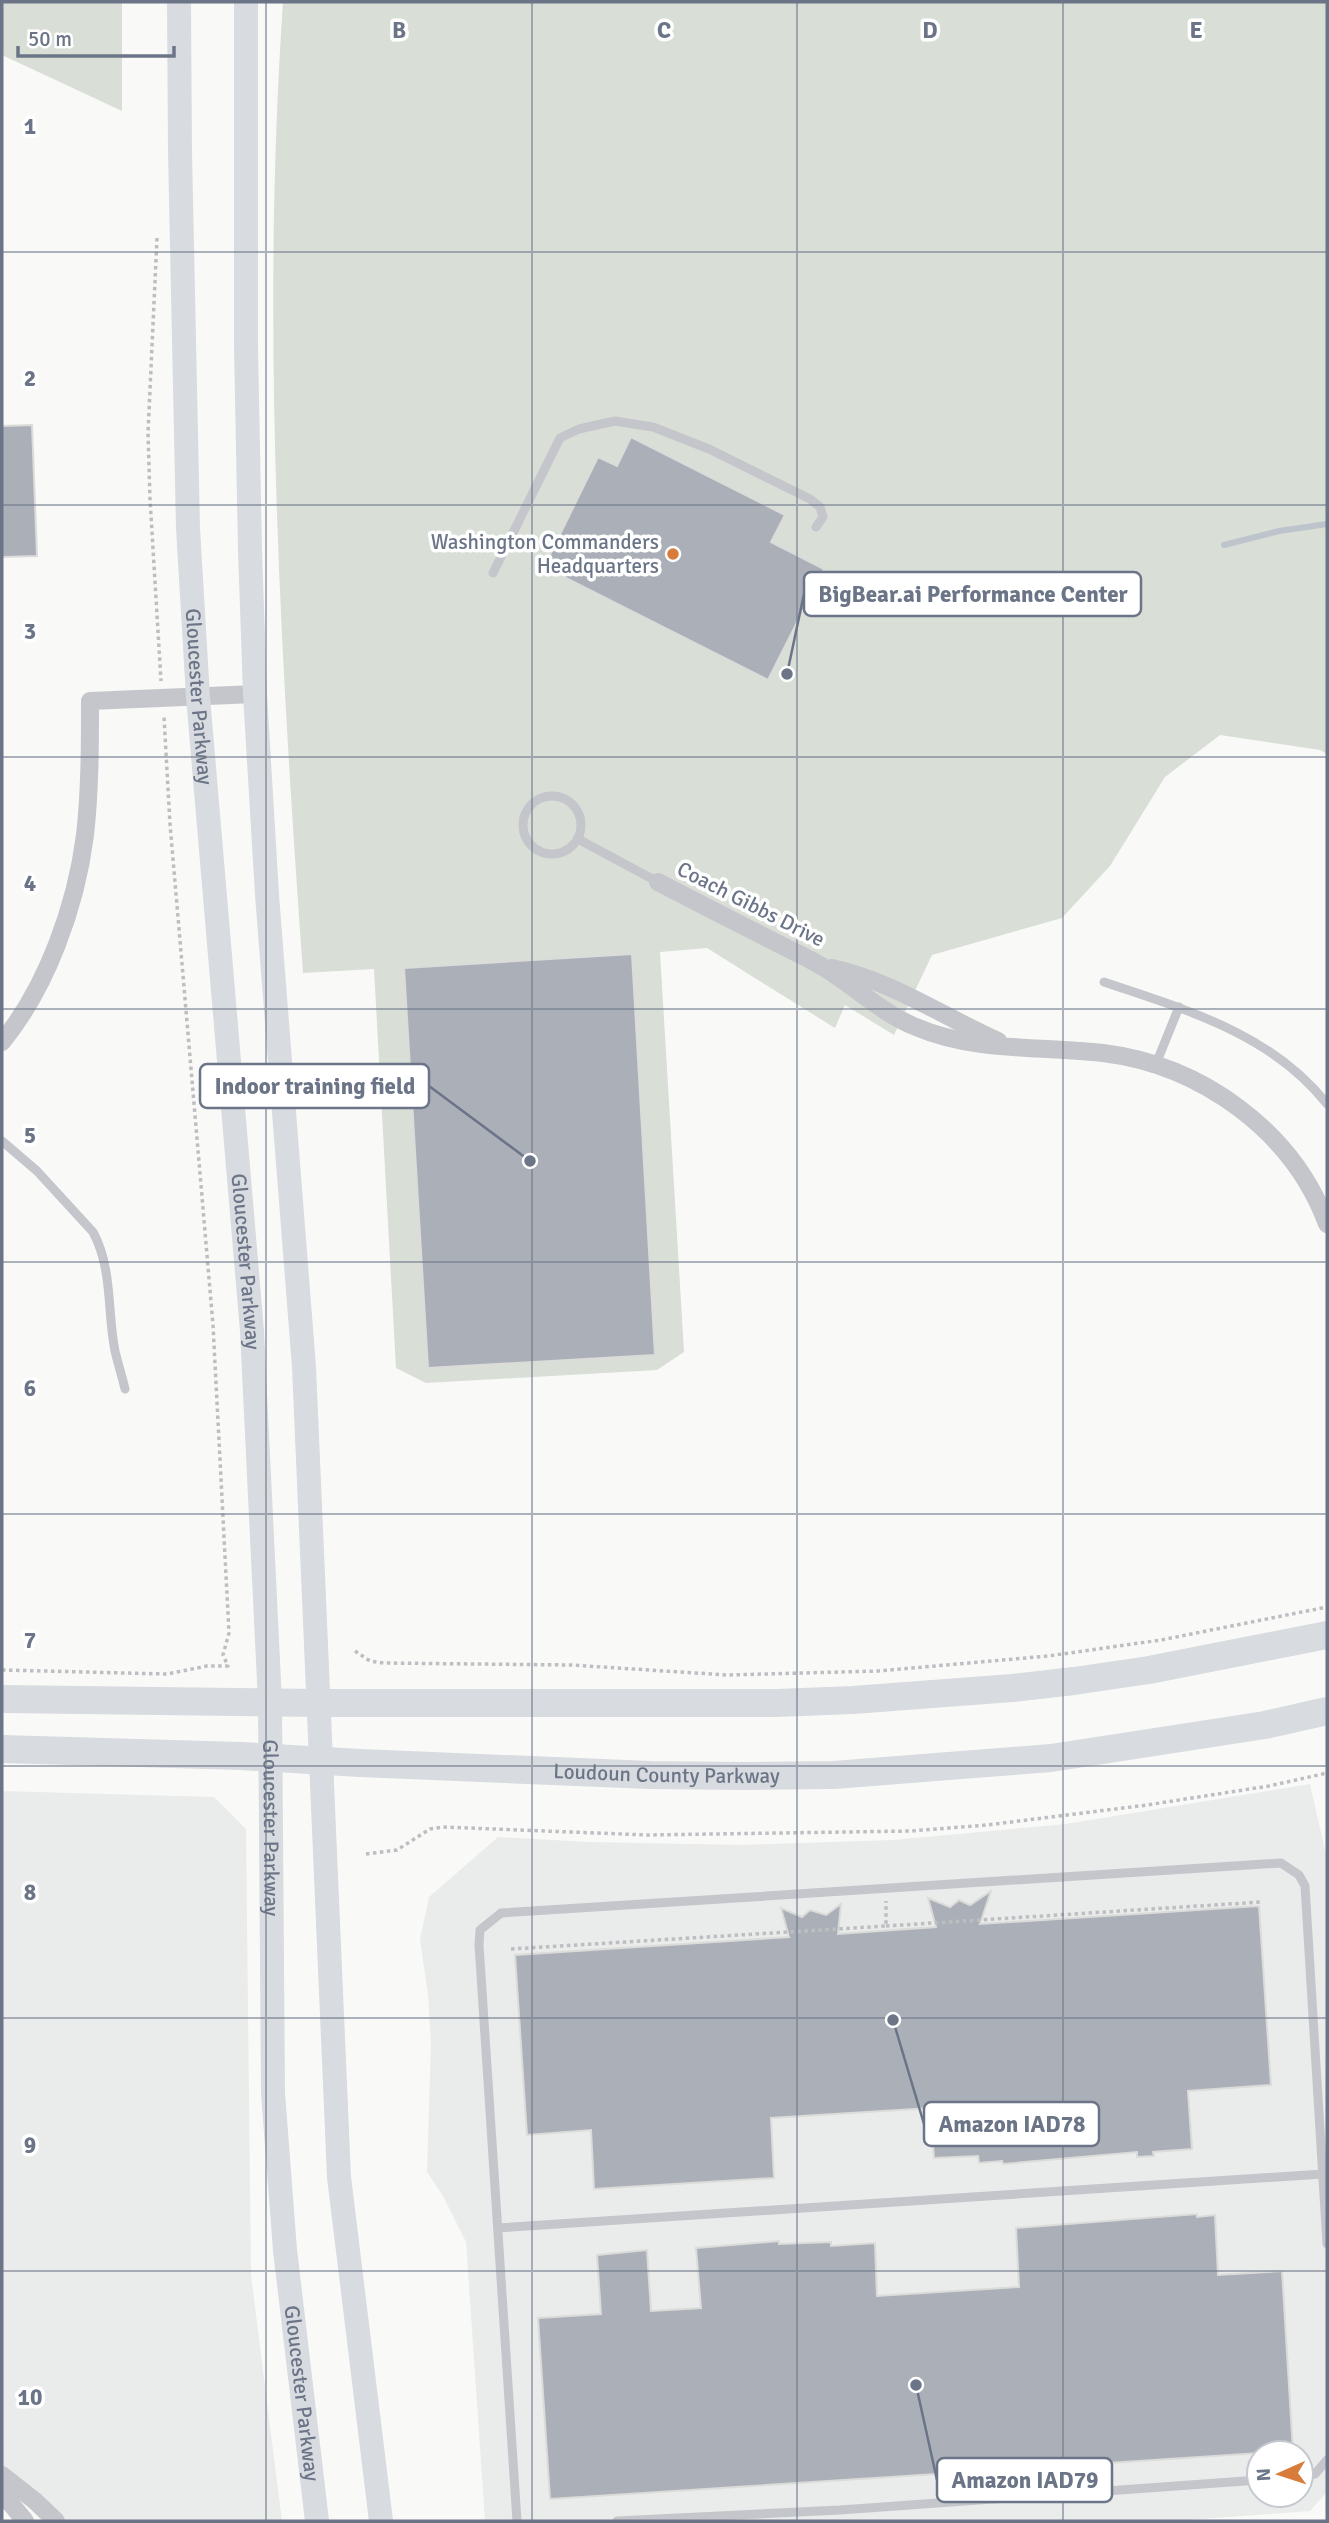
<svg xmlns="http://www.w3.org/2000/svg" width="1329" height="2523" viewBox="0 0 1329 2523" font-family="Signika,sans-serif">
  <rect width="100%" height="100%" fill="#f9faf8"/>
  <!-- built -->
  <g fill="#eaebeb" fill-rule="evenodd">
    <path d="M1310,1784L1327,1859V2492L1310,2511L1175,2521H485L466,2242L443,2196L427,2172L431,2044L428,1995L420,1939L429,1897L498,1837L589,1842L743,1845L893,1840L1066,1824ZM1259,2453H1301V2495H1259Z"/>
    <polygon points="2,1791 214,1797 246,1829 251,2275 282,2521 45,2521 2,2482"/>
  </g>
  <!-- green -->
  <g fill="#d9ded7">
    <polygon points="2,2 122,2 122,111 2,55"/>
    <path d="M283,2H1327V754L1320,750L1220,735L1165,777L1110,866L1062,918L932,955L894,1035L845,1005L835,1028L707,948L660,952L684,1352L657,1370L426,1383L396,1368L374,969L303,973C280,651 261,324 283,2Z"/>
  </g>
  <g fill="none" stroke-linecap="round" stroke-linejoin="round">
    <!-- stream -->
    <polyline stroke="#bdc4cb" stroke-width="6" points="1224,545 1279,531 1327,524"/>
  </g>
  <!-- building -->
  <g fill="#abb0b8" stroke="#dbdcda" stroke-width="2">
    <polygon points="32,425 37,556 2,557 2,426"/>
    <polygon points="631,437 785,515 771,542 824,569 768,680 544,567 598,457 617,466"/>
    <polygon points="632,954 655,1355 428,1368 404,968"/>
    <polygon points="991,1891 980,1924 1259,1906 1271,2085 1188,2091 1192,2149 1153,2152 1154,2156 1137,2157 1137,2152 1003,2164 1002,2161 979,2163 978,2156 934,2158 930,2108 771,2118 774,2178 594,2189 591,2130 527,2135 515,1955 789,1937 781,1908 802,1917 810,1910 826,1915 841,1904 838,1934 936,1927 928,1898 950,1907 959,1900 970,1905"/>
    <polygon points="1197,2214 1197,2217 1215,2215 1218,2275 1282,2271 1293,2451 550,2499 538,2318 601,2314 597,2255 647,2250 651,2311 701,2308 696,2248 779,2241 779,2244 831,2242 831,2246 875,2243 877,2296 1019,2287 1016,2228"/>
  </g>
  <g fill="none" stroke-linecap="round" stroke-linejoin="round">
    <!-- path -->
    <g stroke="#bcbec1" stroke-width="3.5" stroke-dasharray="3.5 3.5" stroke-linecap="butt">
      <polyline points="157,238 148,433 150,499 161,681"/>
      <polyline points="355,1651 370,1661 384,1663 571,1665 727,1675 878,1671 1048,1656 1161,1640 1327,1607"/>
      <polyline points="2,1670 167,1674 207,1666 228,1666 223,1655 229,1633 213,1325 170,824 164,717"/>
      <polyline points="366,1854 397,1850 430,1829 443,1827 647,1835 911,1831 987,1825 1147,1805 1269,1786 1327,1773"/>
      <polyline points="886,1926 1261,1902"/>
      <polyline points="511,1949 886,1926 886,1901"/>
    </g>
    <!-- service -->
    <g stroke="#c4c6cb" stroke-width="9">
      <polyline points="493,573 560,438 579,429 615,421 653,427 709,449 810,499 820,507 823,517 816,527"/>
      <circle cx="552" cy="825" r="29"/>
      <polyline points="578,839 658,882"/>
      <path d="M1104,982C1186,1010 1271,1033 1327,1104"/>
      <polyline points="1156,1064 1179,1007"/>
      <path d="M2,1141L37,1171L93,1232C113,1269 107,1312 115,1351C118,1364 122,1376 125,1389"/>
      <polyline points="498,2228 1323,2174 1327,2177"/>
      <polyline points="1301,2476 1315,2474 1327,2460"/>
      <polyline points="517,2521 479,1945 480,1930 501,1913 1281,1863 1299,1875 1305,1886 1327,2244"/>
      <polyline points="617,2521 840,2510 1259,2480"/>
    </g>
    <!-- minor -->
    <g stroke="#c4c6cb" stroke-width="18">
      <path d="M658,882C696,902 734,921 771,940C788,949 807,957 823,967C855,986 881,1013 916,1027C974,1052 1041,1046 1103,1053C1201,1065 1293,1131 1327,1224"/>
      <path d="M832,968C892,981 942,1016 998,1041"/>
      <path d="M2,1042C47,987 76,906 85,835C90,791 90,745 90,701L255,694"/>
      <polyline points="2,2475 35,2501 56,2521"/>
      <polyline points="2,2493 25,2521"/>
    </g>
    <!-- secondary -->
    <g stroke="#d8dbdf" stroke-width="24">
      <path id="s1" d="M179,2L180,152L188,528L198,697L252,1331L270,1702L273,2093L285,2250L317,2521"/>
      <polyline points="246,2 246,346 250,550 255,694 267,895 304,1367 339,2177 381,2521"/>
    </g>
    <!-- primary -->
    <g stroke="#d8dbdf" stroke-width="28">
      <polyline points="2,1699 320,1703 776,1703 853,1700 1012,1688 1074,1681 1149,1670 1327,1635"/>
      <path id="s2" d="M2,1749L241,1756L360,1763L650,1775L745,1776L834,1775L1051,1758L1265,1725L1327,1711"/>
    </g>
  </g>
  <!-- grid -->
  <path fill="none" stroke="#6b7587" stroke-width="2" stroke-opacity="0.55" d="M266,2V2521M532,2V2521M797,2V2521M1063,2V2521M2,252H1327M2,505H1327M2,757H1327M2,1009H1327M2,1262H1327M2,1514H1327M2,1766H1327M2,2018H1327M2,2271H1327"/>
  <!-- markers -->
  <circle fill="#d77c3a" stroke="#fff" stroke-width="2.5" cx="673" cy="554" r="7"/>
  <g text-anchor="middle" stroke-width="7" stroke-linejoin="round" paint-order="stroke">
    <!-- poi labels -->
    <g font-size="21" fill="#6b7587" stroke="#fff" text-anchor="end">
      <text x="659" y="549">Washington Commanders<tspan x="659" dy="24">Headquarters</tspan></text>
    </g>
    <!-- street labels -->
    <g font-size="21" fill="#6b7587" stroke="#fff">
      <text dy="7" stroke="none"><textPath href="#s1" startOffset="695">Gloucester Parkway</textPath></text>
      <text transform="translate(751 904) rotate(27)" y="7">Coach Gibbs Drive</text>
      <text dy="7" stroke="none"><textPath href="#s1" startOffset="1262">Gloucester Parkway</textPath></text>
      <text dy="7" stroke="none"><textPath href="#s2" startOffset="665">Loudoun County Parkway</textPath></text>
      <text dy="7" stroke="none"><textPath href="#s1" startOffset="1829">Gloucester Parkway</textPath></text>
      <text dy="7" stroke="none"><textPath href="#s1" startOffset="2396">Gloucester Parkway</textPath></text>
    </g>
  </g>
  <g font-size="23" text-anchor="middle" font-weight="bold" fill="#6b7587" stroke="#fff" stroke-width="7" stroke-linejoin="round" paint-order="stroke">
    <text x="399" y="38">B</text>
    <text x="664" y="38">C</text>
    <text x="930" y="38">D</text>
    <text x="1196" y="38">E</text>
    <text x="30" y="134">1</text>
    <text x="30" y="386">2</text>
    <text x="30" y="639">3</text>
    <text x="30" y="891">4</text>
    <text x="30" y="1143">5</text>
    <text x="30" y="1396">6</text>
    <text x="30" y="1648">7</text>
    <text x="30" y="1900">8</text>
    <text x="30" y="2153">9</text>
    <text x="30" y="2405">10</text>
  </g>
  <!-- callouts -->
  <path fill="none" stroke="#6b7587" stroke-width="2.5" d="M787 674L804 594M530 1161L429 1086M893 2020L924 2124M916 2385L937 2480"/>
  <g fill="#6b7587" stroke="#fff" stroke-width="2.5">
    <circle cx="787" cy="674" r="7"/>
    <circle cx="530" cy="1161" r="7"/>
    <circle cx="893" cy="2020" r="7"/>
    <circle cx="916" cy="2385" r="7"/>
  </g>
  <g fill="#fff" stroke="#6b7587" stroke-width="2.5">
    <rect x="804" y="572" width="337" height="44" rx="7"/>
    <rect x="200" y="1064" width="229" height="44" rx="7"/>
    <rect x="924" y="2102" width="175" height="44" rx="7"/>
    <rect x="937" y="2458" width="175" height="44" rx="7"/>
  </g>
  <g font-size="23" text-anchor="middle" font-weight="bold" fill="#6b7587">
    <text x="973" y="602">BigBear.ai Performance Center</text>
    <text x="315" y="1094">Indoor training field</text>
    <text x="1012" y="2132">Amazon IAD78</text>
    <text x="1025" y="2488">Amazon IAD79</text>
  </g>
  <!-- border -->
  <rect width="1329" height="2523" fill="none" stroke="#6b7587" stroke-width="7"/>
  <!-- north arrow -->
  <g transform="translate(1280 2474) rotate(267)"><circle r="33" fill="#ffffff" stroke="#c4c8cf" stroke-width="2"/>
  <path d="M0-5L12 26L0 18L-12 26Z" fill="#d77c3a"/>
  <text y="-10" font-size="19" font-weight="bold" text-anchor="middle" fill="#6b7587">N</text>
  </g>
  <!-- scale -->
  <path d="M18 46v10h156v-10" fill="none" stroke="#6b7587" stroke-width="3.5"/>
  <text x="28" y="46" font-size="21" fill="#6b7587" stroke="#ffffff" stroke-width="5" paint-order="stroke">50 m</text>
</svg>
